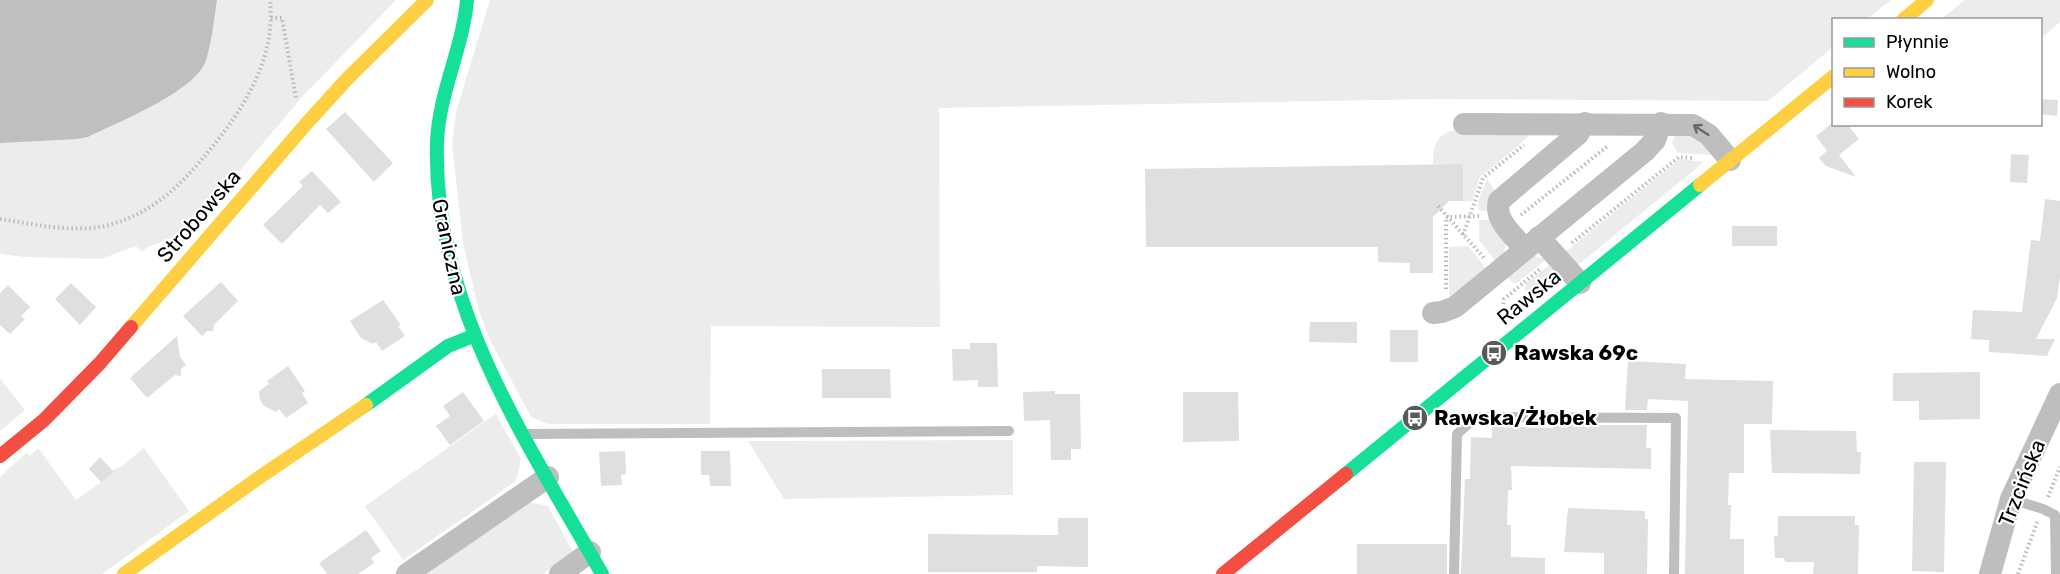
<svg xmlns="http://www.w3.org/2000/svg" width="2060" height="574" viewBox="0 0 2060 574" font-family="Rubik,sans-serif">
  <rect width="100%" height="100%" fill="#fff"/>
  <!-- green -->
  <g fill="#ececec">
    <polygon points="0,0 396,0 302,97 179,243 173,238 147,247 142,252 136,246 101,259 25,257 0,254"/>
    <polygon points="490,0 1891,0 1867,19 1834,20 1833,47 1768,101 1435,99 939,108 940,327 711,326 710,424 548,424 531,417 491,342 479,311 463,243 452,145 456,112"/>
    <polygon points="1965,0 2060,0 2060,22 2041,38 2040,20 1941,19"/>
    <path d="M1538,129L1480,177L1472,201H1463V164H1433C1433,146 1436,132 1458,130Z"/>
    <polygon points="1681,133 1695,134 1711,155 1678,153 1672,143 1675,136"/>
    <polygon points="1680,159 1704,162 1578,265 1564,253"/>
    <polygon points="1487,179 1495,191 1489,211 1479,211 1478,201"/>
    <path d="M1479,220H1492C1504,240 1512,242 1498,264L1479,240Z"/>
    <polygon points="1468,246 1488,271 1449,302 1449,247"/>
    <polygon points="1534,256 1547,259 1517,283 1513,283 1506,274"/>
    <polygon points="1552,263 1559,273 1559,278 1539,296 1530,297 1525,291 1526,283"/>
    <polygon points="0,379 25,410 0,431"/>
    <polygon points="496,414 521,459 516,481 403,560 365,506"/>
    <polygon points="1013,440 1013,495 784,499 748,441"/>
    <polygon points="38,448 76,500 101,482 112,470 122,466 144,448 189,511 102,574 0,574 0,477 26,453 30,456"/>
    <polygon points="528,502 548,506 573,552 543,574 427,574"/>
  </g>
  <!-- water -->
  <path fill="#bfbfbf" d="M0,0H217C214,19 212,41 206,60C197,91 118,122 88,137L77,139L0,143Z"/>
  <!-- building -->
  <g fill="#dfdfdf">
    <polygon points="2040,99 2058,100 2057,116 2040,114"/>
    <polygon points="345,112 393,163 374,182 326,129"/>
    <polygon points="1831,124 1847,124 1859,139 1839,155 1856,177 1826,166 1819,158 1827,151 1816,136"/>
    <polygon points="2011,154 2029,155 2027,183 2010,182"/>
    <polygon points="1463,164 1463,201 1449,201 1433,217 1433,273 1410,273 1410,263 1378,262 1378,247 1146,247 1145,169"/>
    <polygon points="312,171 341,202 328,213 320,205 282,244 263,225 303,186 299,182"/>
    <polygon points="2045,199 2060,201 2060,277 2057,298 2036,339 2055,339 2047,356 1989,352 1989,340 1971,339 1973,310 2022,312 2031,240 2040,241"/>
    <rect x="1732" y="226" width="45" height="20"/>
    <polygon points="221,282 238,301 214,325 213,331 207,331 202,336 183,316"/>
    <polygon points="71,283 96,307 80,325 55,299"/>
    <polygon points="8,285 30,307 21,316 25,319 10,334 0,325 0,293"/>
    <polygon points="383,300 401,325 398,326 405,336 382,351 376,342 373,344 361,338 350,321"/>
    <polygon points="1310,322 1357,322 1357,343 1309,342"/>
    <rect x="1390" y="330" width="28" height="32"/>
    <polygon points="177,336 180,357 186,365 181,369 181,376 175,375 147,398 130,378"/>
    <polygon points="970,343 997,343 998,387 978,387 978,380 953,381 952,349 970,349"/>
    <polygon points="1628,361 1686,364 1685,379 1773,381 1772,424 1744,424 1744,473 1729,473 1728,505 1731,505 1730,539 1744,539 1744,574 1685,574 1688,401 1648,399 1647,410 1625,410"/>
    <polygon points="288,366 305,391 302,393 308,403 286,418 279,409 276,412 264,406 260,400 259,391 269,384 267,381"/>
    <polygon points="822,369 890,369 891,398 822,398"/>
    <polygon points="1980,372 1980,419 1919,420 1919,401 1893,401 1893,373"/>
    <polygon points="1055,391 1055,394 1080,394 1081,449 1071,449 1071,460 1051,460 1050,420 1024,421 1023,392"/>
    <polygon points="463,392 484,421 450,445 436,426 450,416 443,406"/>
    <polygon points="1183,392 1238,392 1239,441 1183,442"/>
    <polygon points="1553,425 1647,425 1646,448 1651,448 1651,469 1511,466 1512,490 1508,490 1507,525 1511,525 1511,557 1545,558 1545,574 1461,574 1465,479 1470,479 1471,437 1492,438 1492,426 1553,428"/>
    <polygon points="1770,430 1856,431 1857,452 1861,452 1860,474 1772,473"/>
    <polygon points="625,451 626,474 621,475 622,485 601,486 599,452"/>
    <polygon points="701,451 730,451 731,486 710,486 709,475 701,475"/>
    <polygon points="100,457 114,472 101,482 89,469"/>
    <polygon points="1914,462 1946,462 1944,572 1912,571"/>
    <polygon points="1568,508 1645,511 1645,519 1648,519 1647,574 1604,574 1604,553 1564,552"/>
    <polygon points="1778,516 1855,516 1855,525 1859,525 1858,574 1813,574 1814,562 1785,562 1784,558 1775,558 1774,536 1778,536"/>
    <polygon points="1058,518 1088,518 1088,567 1037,566 1037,572 928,572 928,534 1058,535"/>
    <polygon points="366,530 381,551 371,558 374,563 358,574 327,574 319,563"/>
    <rect x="1357" y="544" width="90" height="30"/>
  </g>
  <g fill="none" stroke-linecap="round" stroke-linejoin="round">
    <!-- path -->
    <g stroke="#b9b9b9" stroke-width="4" stroke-dasharray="1.5 3" stroke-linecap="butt">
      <polyline points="271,18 282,18 296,98"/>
      <polyline points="1438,206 1485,259"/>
      <polyline points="1521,215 1609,145"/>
      <path d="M0,219C34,224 71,233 105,226C154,214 183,183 213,146C247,104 276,56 270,0"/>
      <polyline points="1463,235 1483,178 1524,145"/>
      <polyline points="1572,243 1679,157 1693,158"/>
      <polyline points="1446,289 1446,217 1480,216"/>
      <polyline points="1502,313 1504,299 1540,269"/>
      <polyline points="2048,497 2060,467"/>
      <polyline points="2018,574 2038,520"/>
    </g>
    <!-- lane -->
    <g stroke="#bebebe" stroke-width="10">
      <polyline points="527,434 1009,431"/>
      <polyline points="2011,499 2043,509 2055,515 2056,574"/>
      <polyline points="1454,574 1457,434 1476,417 1676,418 1674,574"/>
    </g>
    <!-- street -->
    <g stroke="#bebebe" stroke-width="22">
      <polyline points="1464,124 1693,125 1709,135 1730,160"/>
      <polyline points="1539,237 1580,283"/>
      <path d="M1525,249C1514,236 1493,219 1499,201L1578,134L1585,123"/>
      <polyline points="1433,313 1442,312 1455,307 1645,151 1655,140 1661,123"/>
      <polyline points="407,574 548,477"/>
      <polyline points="560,574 590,552"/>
      <polyline points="1990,574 2011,499 2060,394"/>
    </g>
    <!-- fast -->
    <g stroke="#16e098" stroke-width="14">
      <path d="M467,0C463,48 439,92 437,142C432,303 526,440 602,574"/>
      <polyline points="366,405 448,346 473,336"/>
      <polyline points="1346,474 1700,185"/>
    </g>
    <!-- slow -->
    <g stroke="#ffcf43" stroke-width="14">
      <polyline points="1903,20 1927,0"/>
      <polyline points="1700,185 1834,76"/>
      <polyline points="131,327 307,123 347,79 427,0"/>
      <polyline points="124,574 257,479 366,405"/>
    </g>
    <!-- jam -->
    <g stroke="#f24e42" stroke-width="14">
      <polyline points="0,456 44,420 100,363 131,327"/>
      <polyline points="1223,574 1346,474"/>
    </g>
  </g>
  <!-- one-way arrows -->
  <defs><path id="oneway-shaft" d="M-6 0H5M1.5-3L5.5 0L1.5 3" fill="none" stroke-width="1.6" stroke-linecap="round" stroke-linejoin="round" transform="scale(1.5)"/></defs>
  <use stroke="#686868" href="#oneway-shaft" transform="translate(1701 130) rotate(-147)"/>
  <!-- icons -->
  <defs>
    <g id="bus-disc" transform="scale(1.35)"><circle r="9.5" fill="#595959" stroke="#fff"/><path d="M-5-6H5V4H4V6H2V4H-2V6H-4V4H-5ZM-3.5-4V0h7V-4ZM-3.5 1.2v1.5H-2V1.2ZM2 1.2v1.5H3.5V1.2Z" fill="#fff"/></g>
  </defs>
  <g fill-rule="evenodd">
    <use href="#bus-disc" x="1494" y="353"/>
    <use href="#bus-disc" x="1415" y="418"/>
  </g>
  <g text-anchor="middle" stroke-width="4.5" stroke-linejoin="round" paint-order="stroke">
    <!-- street labels -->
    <g font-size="21" fill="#000" stroke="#fff">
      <text transform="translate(199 216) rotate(-49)" y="7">Strobowska</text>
      <text transform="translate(449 247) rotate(78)" y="7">Graniczna</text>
      <text transform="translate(1529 297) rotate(-39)" y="7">Rawska</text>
      <text transform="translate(2022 483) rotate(-68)" y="7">Trzcińska</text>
    </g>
    <!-- poi labels -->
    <g font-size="21" font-weight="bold" fill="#000" stroke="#fff" text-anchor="start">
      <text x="1514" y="360">Rawska 69c</text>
      <text x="1434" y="425">Rawska/Żłobek</text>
    </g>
  </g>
  <!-- legend -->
  <rect x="1832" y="18" width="210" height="108" fill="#ffffff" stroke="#999999" stroke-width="1.5"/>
  <rect x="1844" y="38" width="30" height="9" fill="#16e098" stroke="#999999" stroke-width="1.5"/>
  <text x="1886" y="48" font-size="18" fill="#000000">Płynnie</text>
  <rect x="1844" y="68" width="30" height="9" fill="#ffcf43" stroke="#999999" stroke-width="1.5"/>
  <text x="1886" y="78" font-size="18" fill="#000000">Wolno</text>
  <rect x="1844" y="98" width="30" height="9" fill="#f24e42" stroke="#999999" stroke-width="1.5"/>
  <text x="1886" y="108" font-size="18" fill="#000000">Korek</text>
</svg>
